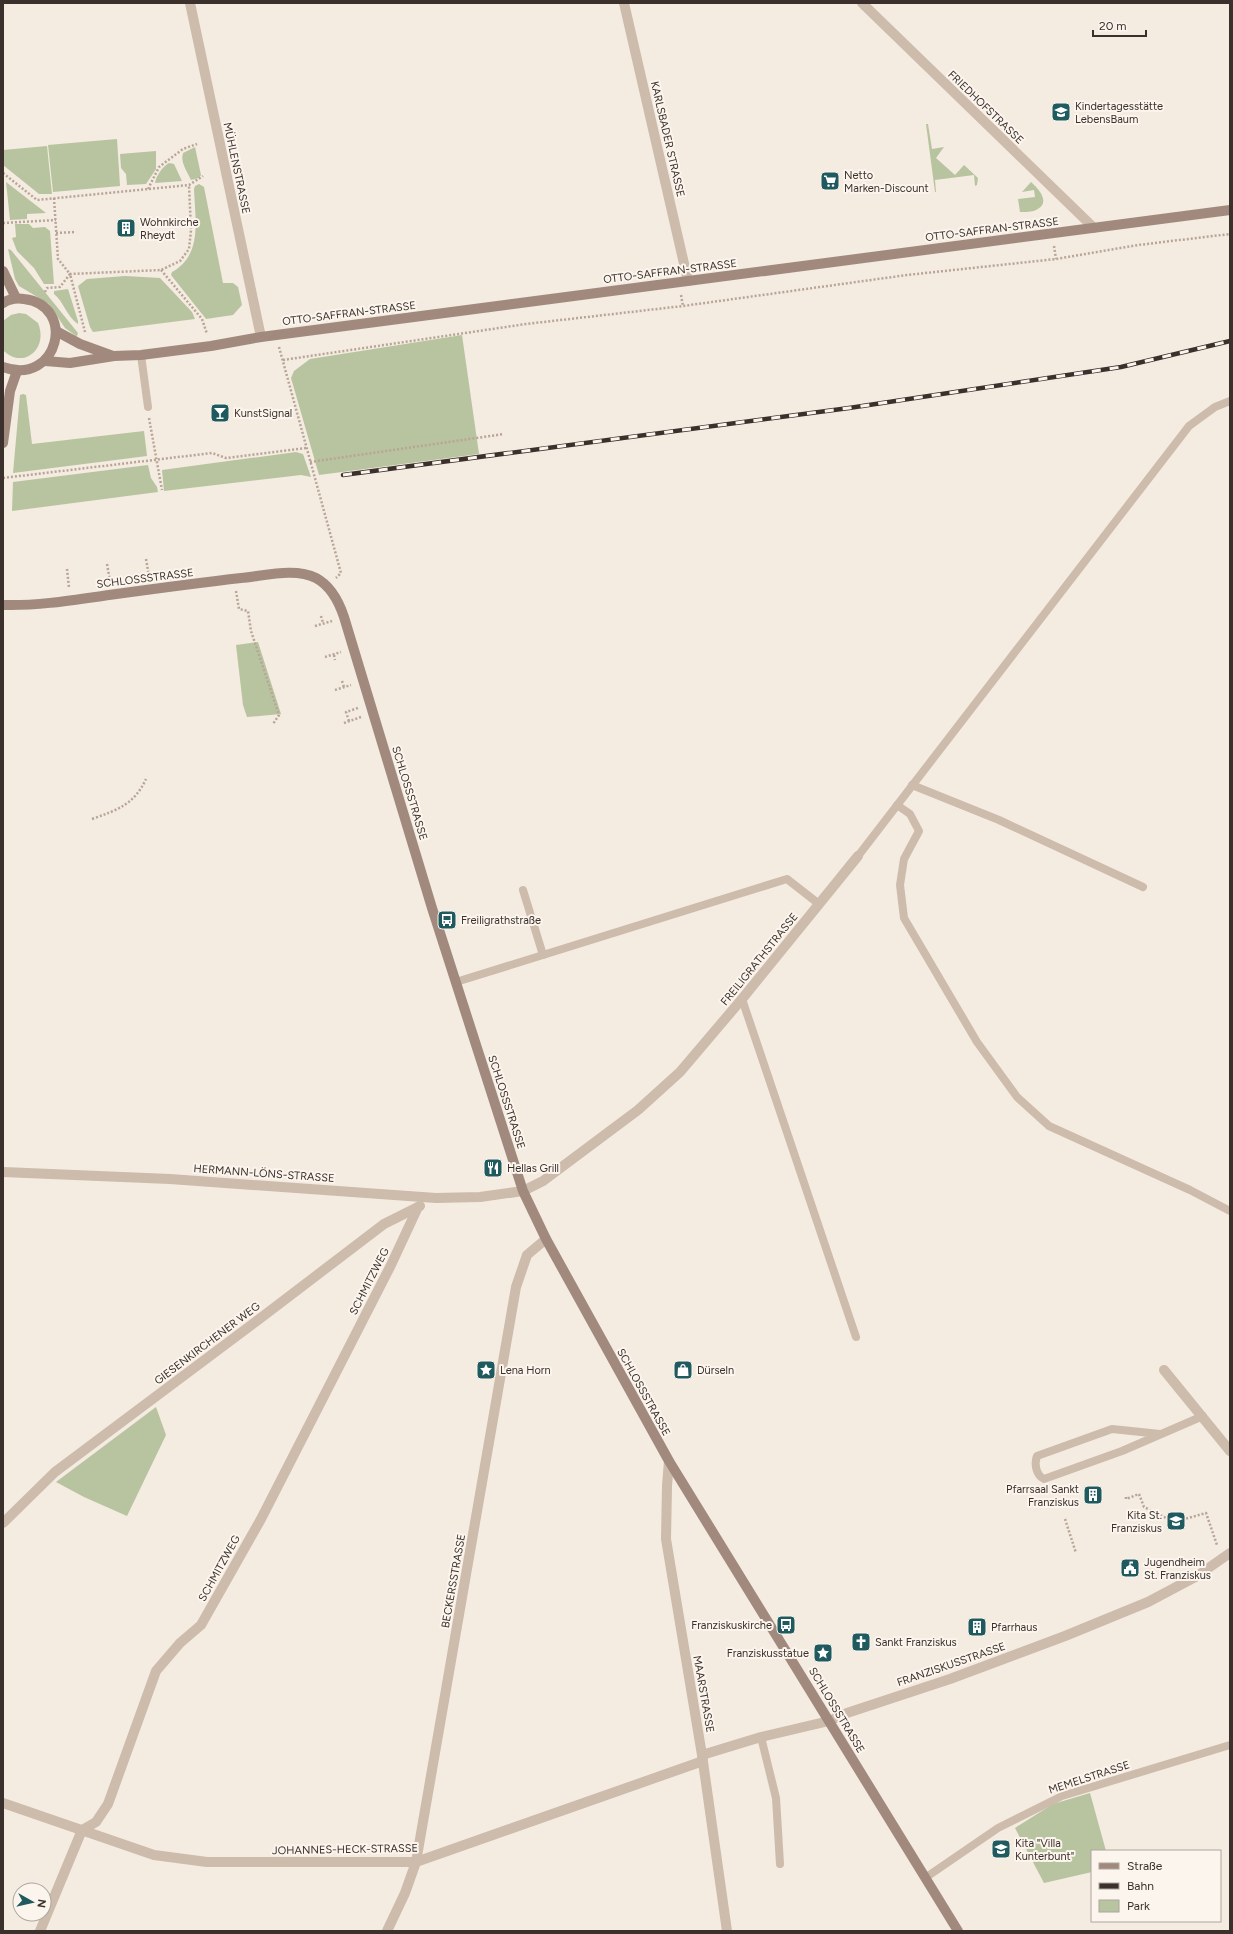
<svg xmlns="http://www.w3.org/2000/svg" width="1233" height="1934" viewBox="0 0 1233 1934" font-family="Figtree,sans-serif">
  <rect width="100%" height="100%" fill="#f4ebe1"/>
  <!-- green -->
  <g fill="#b8c4a0">
    <polygon points="926,124 928,124 932,149 944,147 936,158 955,175 964,165 978,178 977,185 975,186 974,175 935,180 936,192 935,192"/>
    <polygon points="117,139 120,186 53,192 48,145"/>
    <polygon points="47,146 52,194 39,194 3,165 3,150"/>
    <path d="M195,147L201,175L199,178L191,180C187,171 180,162 183,153Z"/>
    <polygon points="156,151 156,169 146,184 127,185 126,174 121,168 120,154"/>
    <path d="M169,163L174,164L182,181L155,183C156,176 163,166 169,163Z"/>
    <polygon points="6,182 46,213 27,214 27,219 10,220"/>
    <path d="M1031,182C1038,188 1052,203 1036,210C1032,212 1025,212 1020,212L1018,199L1035,197L1034,190L1022,192Z"/>
    <path d="M199,184L204,187L223,283H233L238,287L242,305L233,315L206,319L171,275L172,272C203,255 195,219 194,189L195,186Z"/>
    <polygon points="15,224 29,224 33,228 45,227 50,231 54,284 44,284 34,268 17,251 12,238 16,237"/>
    <polygon points="8,249 11,250 78,333 77,336 76,336 65,328 49,304 19,286 15,279"/>
    <polygon points="125,276 160,278 192,312 195,319 93,332 90,327 78,286 87,279"/>
    <path d="M68,289L78,321V324C67,317 64,302 54,294V291Z"/>
    <path d="M19,313L26,314L38,323C49,350 22,370 3,350V321L11,315Z"/>
    <polygon points="462,335 479,454 319,475 291,378 294,371 310,359"/>
    <polygon points="23,394 26,395 32,444 144,431 147,456 13,473 20,395"/>
    <polygon points="296,452 303,454 311,477 301,475 164,491 162,470"/>
    <polygon points="148,465 151,478 157,487 158,492 12,511 13,482"/>
    <polygon points="258,642 281,714 247,717 243,705 236,645"/>
    <polygon points="156,1407 166,1435 127,1516 84,1497 56,1482"/>
    <polygon points="1090,1793 1106,1851 1092,1851 1092,1872 1044,1883 1015,1828 1053,1804"/>
  </g>
  <g fill="none" stroke-linecap="round" stroke-linejoin="round">
    <!-- path -->
    <g stroke="#b9a596" stroke-width="2.5" stroke-dasharray="2 2" stroke-linecap="butt">
      <polyline points="3,173 37,200 189,185 203,176"/>
      <polyline points="148,189 159,167 183,149 197,144"/>
      <polyline points="54,198 58,259 70,274 161,270 180,261 189,249 191,230 189,185"/>
      <polyline points="3,223 56,220"/>
      <polyline points="56,233 76,232"/>
      <polyline points="1054,246 1056,259"/>
      <polyline points="161,270 202,319 207,334"/>
      <polyline points="45,292 47,288 60,287 70,274 85,332"/>
      <polyline points="681,295 683,306"/>
      <polyline points="279,347 341,573 336,578"/>
      <polyline points="283,360 526,324 683,306 907,275 1056,259 1138,245 1230,234"/>
      <polyline points="149,418 162,490"/>
      <polyline points="310,462 504,434"/>
      <polyline points="3,478 212,453 226,458 306,448"/>
      <polyline points="146,559 149,576"/>
      <polyline points="107,564 110,581"/>
      <polyline points="67,569 69,588"/>
      <polyline points="236,591 239,609 248,611 251,631 279,715 273,724"/>
      <polyline points="321,616 323,623"/>
      <polyline points="315,626 332,621"/>
      <polyline points="334,655 335,660"/>
      <polyline points="325,657 341,652"/>
      <polyline points="342,681 344,687"/>
      <polyline points="335,690 351,685"/>
      <polyline points="349,721 346,712 358,708"/>
      <polyline points="344,723 361,717"/>
      <path d="M92,819C117,810 134,805 146,779"/>
      <polyline points="1126,1497 1126,1499 1139,1494 1144,1507 1174,1522 1206,1513 1217,1545"/>
      <polyline points="1065,1519 1076,1553"/>
    </g>
    <!-- lane -->
    <g stroke="#cdbbac" stroke-width="8">
      <polyline points="141,355 148,407"/>
      <polyline points="912,785 999,820 1143,887"/>
      <polyline points="897,805 910,814 919,831 904,859 900,885 904,918 977,1042 1017,1097 1049,1126 1190,1190 1230,1211"/>
      <polyline points="858,856 1189,426 1215,407 1230,401"/>
      <polyline points="523,890 543,955"/>
      <polyline points="456,982 787,879 819,904"/>
      <polyline points="742,999 856,1337"/>
      <path d="M1160,1434L1112,1429L1037,1456C1034,1464 1036,1475 1044,1479L1122,1451L1203,1416"/>
      <polyline points="761,1737 776,1798 780,1864"/>
      <polyline points="925,1878 998,1828 1062,1796 1230,1745"/>
    </g>
    <!-- street -->
    <g stroke="#cdbbac" stroke-width="10">
      <polyline points="190,3 261,337"/>
      <polyline points="624,3 688,281"/>
      <polyline points="862,3 1094,228"/>
      <polyline points="3,1172 170,1179 436,1198 480,1197 523,1191 543,1181 638,1110 680,1072 742,999 858,856"/>
      <polyline points="1164,1370 1230,1451"/>
      <polyline points="669,1461 667,1486 666,1539 702,1755 727,1931"/>
      <polyline points="3,1523 55,1472 262,1317 384,1224 420,1206"/>
      <polyline points="702,1755 761,1737 829,1721 847,1713 950,1679 1065,1636 1148,1602 1197,1576 1230,1553"/>
      <polyline points="3,1803 154,1855 207,1862 416,1862 703,1761"/>
      <polyline points="40,1931 82,1830 96,1822 108,1804 156,1671 180,1643 201,1625 261,1519 391,1265 418,1207"/>
      <polyline points="387,1931 405,1893 416,1862 516,1287 527,1255 546,1239"/>
    </g>
    <!-- secondary -->
    <g stroke="#a18a7d" stroke-width="10">
      <polyline points="3,271 16,298"/>
      <path d="M3,303C9,299 17,298 24,299C77,305 59,387 3,367"/>
      <polyline points="56,331 80,344 113,356"/>
      <polyline points="45,361 70,363 114,356 141,355 211,346 261,337 1230,210"/>
      <polyline points="3,443 10,391 17,371"/>
      <path d="M3,605C38,606 74,600 109,595C153,589 197,583 241,578C264,576 295,567 316,578C331,586 339,602 344,617L432,908L523,1191L546,1239L669,1461L958,1931"/>
    </g>
    <!-- rail casing -->
    <g stroke="#3b302b" stroke-width="4.5">
      <polyline id="rail" points="343,475 849,408 1121,367 1230,341"/>
    </g>
    <!-- rail -->
    <use href="#rail" stroke="#fbf5ee" stroke-width="3" stroke-dasharray="9" stroke-linecap="butt"/>
  </g>
  <!-- icons -->
  <defs>
    <g id="school-square" transform="scale(1)"><rect x="-9" y="-9" width="18" height="18" rx="4" fill="#1f5a5e" stroke="#fbf5ee"/><path d="M0-5L7-2L0 1L-7-2ZM-4 1L0 2.5L4 1V4Q0 6-4 4Z" fill="#fff"/></g>
    <g id="supermarket-square" transform="scale(1)"><rect x="-9" y="-9" width="18" height="18" rx="4" fill="#1f5a5e" stroke="#fbf5ee"/><path d="M-6-5.5h2.5l.6 2H6L4.5 2H-2.5L-4.4-4H-6ZM-1.5 3.2a1.3 1.3 0 1 0 .1 0ZM3 3.2a1.3 1.3 0 1 0 .1 0Z" fill="#fff"/></g>
    <g id="building-square" transform="scale(1)"><rect x="-9" y="-9" width="18" height="18" rx="4" fill="#1f5a5e" stroke="#fbf5ee"/><path d="M-4-6H4V6H1V3H-1V6H-4ZM-2.5-4.3h1.7v1.8h-1.7ZM.8-4.3h1.7v1.8H.8ZM-2.5-1h1.7V.8h-1.7ZM.8-1h1.7V.8H.8Z" fill="#fff"/></g>
    <g id="bar-square" transform="scale(1)"><rect x="-9" y="-9" width="18" height="18" rx="4" fill="#1f5a5e" stroke="#fbf5ee"/><path d="M-6-5H6L.8 .8V4.5H3.5V6h-7V4.5H-.8V.8Z" fill="#fff"/></g>
    <g id="bus-square" transform="scale(1)"><rect x="-9" y="-9" width="18" height="18" rx="4" fill="#1f5a5e" stroke="#fbf5ee"/><path d="M-5-6H5V4H4V6H2V4H-2V6H-4V4H-5ZM-3.5-4V0h7V-4ZM-3.5 1.2v1.5H-2V1.2ZM2 1.2v1.5H3.5V1.2Z" fill="#fff"/></g>
    <g id="restaurant-square" transform="scale(1)"><rect x="-9" y="-9" width="18" height="18" rx="4" fill="#1f5a5e" stroke="#fbf5ee"/><path d="M-5-6h1v4h1v-4h1v4h1v-4h1v5L-1.5 .5V6h-2V.5L-5-1ZM5-6V6H3V1.5H1.5Q1.5-4 5-6Z" fill="#fff"/></g>
    <g id="sight-square" transform="scale(1)"><rect x="-9" y="-9" width="18" height="18" rx="4" fill="#1f5a5e" stroke="#fbf5ee"/><path d="M0-6L1.8-2.2L6-1.7L2.9 1.2L3.7 5.4L0 3.3L-3.7 5.4L-2.9 1.2L-6-1.7L-1.8-2.2Z" fill="#fff"/></g>
    <g id="shop-square" transform="scale(1)"><rect x="-9" y="-9" width="18" height="18" rx="4" fill="#1f5a5e" stroke="#fbf5ee"/><path d="M-5-2.5h2.3a2.7 3.5 0 0 1 5.4 0H5L5.5 6h-11ZM-1.5-2.5h3a1.5 2.3 0 0 0-3 0Z" fill="#fff"/></g>
    <g id="civic-square" transform="scale(1)"><rect x="-9" y="-9" width="18" height="18" rx="4" fill="#1f5a5e" stroke="#fbf5ee"/><path d="M-.6-6.5H3V-4.5H.6V-3L4-1V1h2V6H-6V1h2V-1L-.6-3ZM-1.2 2.5V6h2.4V2.5Z" fill="#fff"/></g>
    <g id="church-square" transform="scale(1)"><rect x="-9" y="-9" width="18" height="18" rx="4" fill="#1f5a5e" stroke="#fbf5ee"/><path d="M-1.2-6h2.4v3.5h3.3v2.4h-3.3V6h-2.4V-.1h-3.3v-2.4h3.3Z" fill="#fff"/></g>
  </defs>
  <g fill-rule="evenodd">
    <use href="#school-square" x="1061" y="112"/>
    <use href="#supermarket-square" x="830" y="181"/>
    <use href="#building-square" x="126" y="228"/>
    <use href="#bar-square" x="220" y="413"/>
    <use href="#bus-square" x="447" y="920"/>
    <use href="#restaurant-square" x="493" y="1168"/>
    <use href="#sight-square" x="486" y="1370"/>
    <use href="#shop-square" x="683" y="1370"/>
    <use href="#building-square" x="1093" y="1495"/>
    <use href="#school-square" x="1176" y="1521"/>
    <use href="#civic-square" x="1130" y="1568"/>
    <use href="#bus-square" x="786" y="1625"/>
    <use href="#building-square" x="977" y="1627"/>
    <use href="#church-square" x="861" y="1642"/>
    <use href="#sight-square" x="823" y="1653"/>
    <use href="#school-square" x="1001" y="1849"/>
  </g>
  <g text-anchor="middle" stroke-width="4" stroke-linejoin="round" paint-order="stroke">
    <!-- poi labels -->
    <g font-size="11" fill="#3b302b" stroke="#fbf5ee" text-anchor="start">
      <text x="1075" y="110">Kindertagesstätte<tspan x="1075" dy="13">LebensBaum</tspan></text>
      <text x="844" y="179">Netto<tspan x="844" dy="13">Marken-Discount</tspan></text>
      <text x="140" y="226">Wohnkirche<tspan x="140" dy="13">Rheydt</tspan></text>
      <text x="234" y="417">KunstSignal</text>
      <text x="461" y="924">Freiligrathstraße</text>
      <text x="507" y="1172">Hellas Grill</text>
      <text x="500" y="1374">Lena Horn</text>
      <text x="697" y="1374">Dürseln</text>
      <text x="1079" y="1493" text-anchor="end">Pfarrsaal Sankt<tspan x="1079" dy="13">Franziskus</tspan></text>
      <text x="1162" y="1519" text-anchor="end">Kita St.<tspan x="1162" dy="13">Franziskus</tspan></text>
      <text x="1144" y="1566">Jugendheim<tspan x="1144" dy="13">St. Franziskus</tspan></text>
      <text x="772" y="1629" text-anchor="end">Franziskuskirche</text>
      <text x="991" y="1631">Pfarrhaus</text>
      <text x="875" y="1646">Sankt Franziskus</text>
      <text x="809" y="1657" text-anchor="end">Franziskusstatue</text>
      <text x="1015" y="1847">Kita "Villa<tspan x="1015" dy="13">Kunterbunt"</tspan></text>
    </g>
    <!-- street labels -->
    <g font-size="11" fill="#3b302b" stroke="#fbf5ee">
      <text transform="translate(986 107) rotate(44)" y="4">FRIEDHOFSTRASSE</text>
      <text transform="translate(668 139) rotate(77)" y="4">KARLSBADER STRASSE</text>
      <text transform="translate(237 168) rotate(78)" y="4">MÜHLENSTRASSE</text>
      <text transform="translate(992 229) rotate(-7)" y="4">OTTO-SAFFRAN-STRASSE</text>
      <text transform="translate(670 271) rotate(-7)" y="4">OTTO-SAFFRAN-STRASSE</text>
      <text transform="translate(349 313) rotate(-7)" y="4">OTTO-SAFFRAN-STRASSE</text>
      <text transform="translate(145 578) rotate(-7)" y="4">SCHLOSSSTRASSE</text>
      <text transform="translate(410 793) rotate(73)" y="4">SCHLOSSSTRASSE</text>
      <text transform="translate(759 959) rotate(-51)" y="4">FREILIGRATHSTRASSE</text>
      <text transform="translate(507 1102) rotate(72)" y="4">SCHLOSSSTRASSE</text>
      <text transform="translate(264 1173) rotate(4)" y="4">HERMANN-LÖNS-STRASSE</text>
      <text transform="translate(369 1281) rotate(-63)" y="4">SCHMITZWEG</text>
      <text transform="translate(207 1343) rotate(-37)" y="4">GIESENKIRCHENER WEG</text>
      <text transform="translate(644 1392) rotate(61)" y="4">SCHLOSSSTRASSE</text>
      <text transform="translate(219 1568) rotate(-61)" y="4">SCHMITZWEG</text>
      <text transform="translate(453 1581) rotate(-80)" y="4">BECKERSSTRASSE</text>
      <text transform="translate(951 1664) rotate(-19)" y="4">FRANZISKUSSTRASSE</text>
      <text transform="translate(704 1694) rotate(80)" y="4">MAARSTRASSE</text>
      <text transform="translate(837 1710) rotate(59)" y="4">SCHLOSSSTRASSE</text>
      <text transform="translate(1089 1777) rotate(-18)" y="4">MEMELSTRASSE</text>
      <text transform="translate(345 1849) rotate(-1)" y="4">JOHANNES-HECK-STRASSE</text>
    </g>
  </g>
  <!-- border -->
  <rect width="1233" height="1934" fill="none" stroke="#3b302b" stroke-width="8"/>
  <!-- legend -->
  <rect x="1091" y="1850" width="130" height="72" fill="#fbf5ee" stroke="#aea6a0"/>
  <rect x="1099" y="1863" width="20" height="6" fill="#a18a7d" stroke="#aea6a0"/>
  <text x="1127" y="1870" font-size="12" fill="#3b302b">Straße</text>
  <rect x="1099" y="1883" width="20" height="6" fill="#3b302b" stroke="#aea6a0"/>
  <text x="1127" y="1890" font-size="12" fill="#3b302b">Bahn</text>
  <rect x="1099" y="1900" width="20" height="12" fill="#b8c4a0" stroke="#aea6a0"/>
  <text x="1127" y="1910" font-size="12" fill="#3b302b">Park</text>
  <!-- north arrow -->
  <g transform="translate(32 1902) rotate(98)"><circle r="19" fill="#fbf5ee" stroke="#aea6a0"/>
  <path d="M0-3L7 15L0 10L-7 15Z" fill="#1f5a5e"/>
  <text y="-6" font-size="11" font-weight="bold" text-anchor="middle" fill="#3b302b">N</text>
  </g>
  <!-- scale -->
  <path d="M1093 30v6h53v-6" fill="none" stroke="#3b302b" stroke-width="2"/>
  <text x="1099" y="30" font-size="12" fill="#3b302b" stroke="#fbf5ee" stroke-width="3" paint-order="stroke">20 m</text>
</svg>
